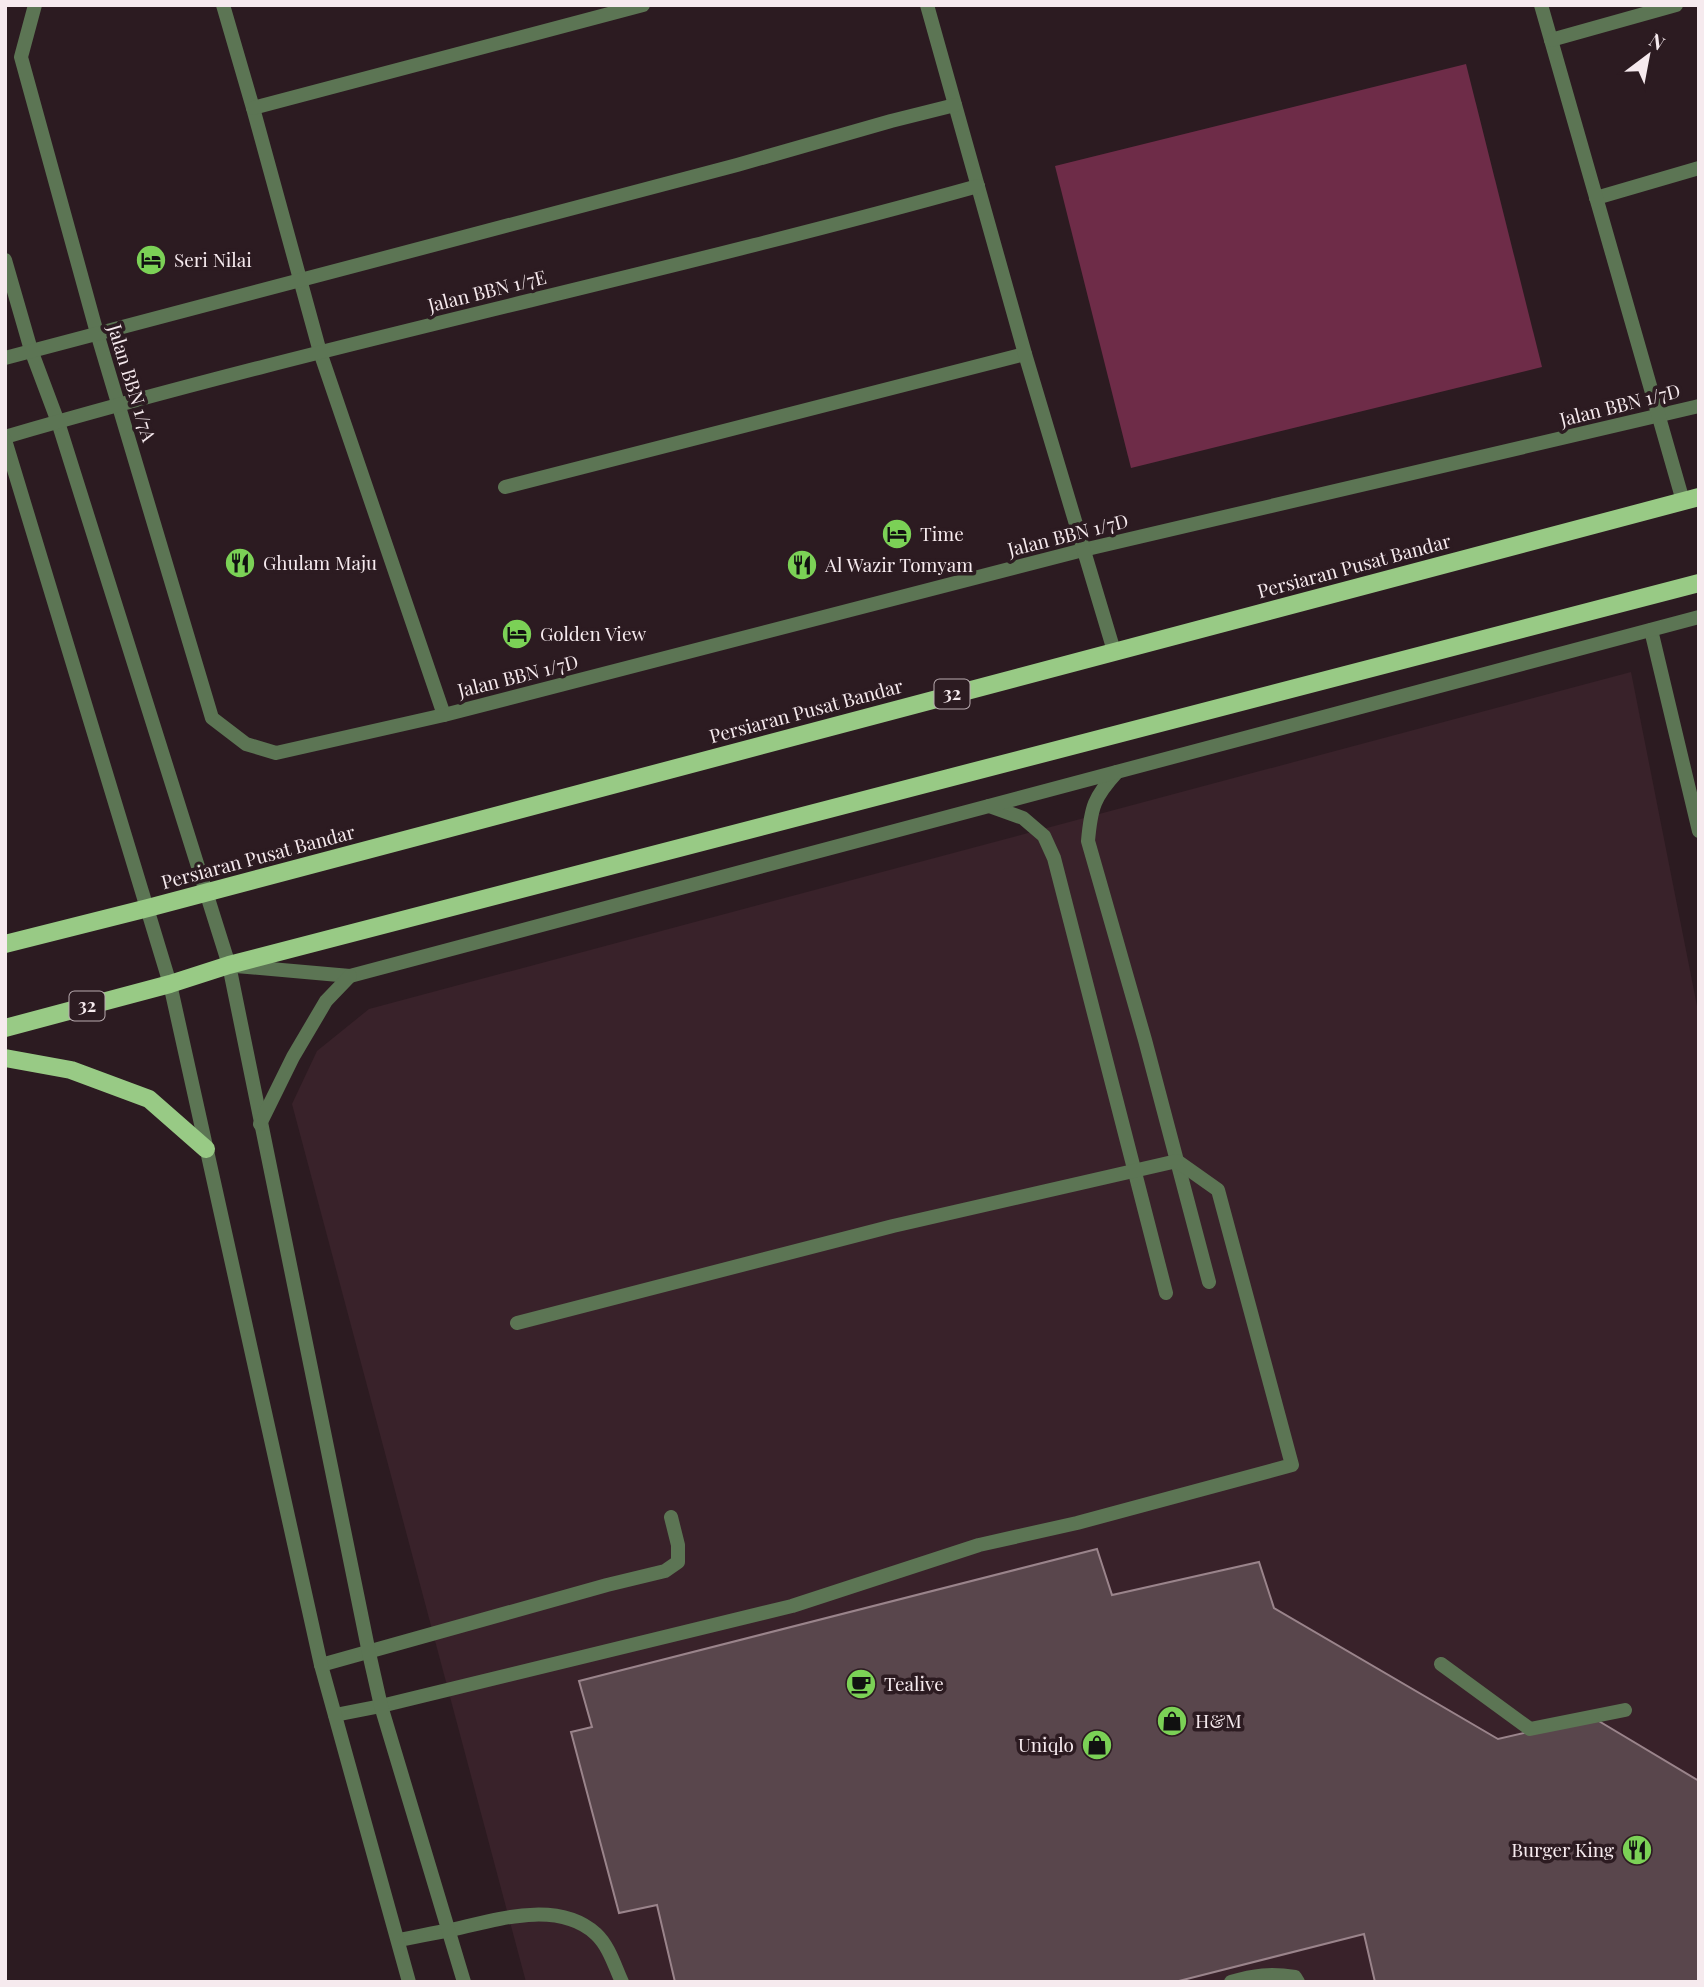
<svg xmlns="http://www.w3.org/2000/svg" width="1704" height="1987" viewBox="0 0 1704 1987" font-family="'Playfair Display',serif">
  <rect width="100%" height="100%" fill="#2c1b21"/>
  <!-- built -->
  <polygon fill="#39222a" points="1631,672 1699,1016 1699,1982 526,1982 292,1104 317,1051 369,1009"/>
  <!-- green -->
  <polygon fill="#6e2c48" points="1466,64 1542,367 1131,468 1055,166"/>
  <!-- building -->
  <polygon fill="#59464c" stroke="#9a848b" stroke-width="2" points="1097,1549 1112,1595 1259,1562 1274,1608 1498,1739 1592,1717 1699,1781 1699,1982 1375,1982 1364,1934 1175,1982 675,1982 657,1905 619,1913 571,1732 592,1727 579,1681"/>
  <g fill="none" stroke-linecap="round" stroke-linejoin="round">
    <!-- lane -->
    <g stroke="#5c7554" stroke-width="14">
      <polyline points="223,5 253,108 320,352 444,715"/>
      <polyline points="253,108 643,5"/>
      <polyline points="1596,198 1699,168"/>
      <polyline points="505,487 1025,354"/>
      <polyline points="1651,630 1699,831"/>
      <path d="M1117,772C1094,797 1091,807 1088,841L1145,1040L1209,1282"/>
      <polyline points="989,806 1023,818 1044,836 1054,858 1166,1293"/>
      <polyline points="236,966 350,976 1699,617"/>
      <polyline points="1441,1664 1530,1729 1625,1710"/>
      <polyline points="321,1665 607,1585 665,1571 678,1562 678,1545 671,1517"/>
      <polyline points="335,1715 381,1706 792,1606 979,1545 1077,1523 1292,1465 1218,1190 1177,1161 893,1226 517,1323"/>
      <path d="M398,1940C415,1937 433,1933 451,1930C495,1920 558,1899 596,1934C609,1946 615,1967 622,1982"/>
      <path d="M1231,1982C1254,1975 1271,1973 1295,1977L1298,1982"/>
    </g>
    <!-- street -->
    <g stroke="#5c7554" stroke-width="14">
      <polyline points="35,5 21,57 97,333 212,718 246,744 276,753 444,715 1083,550 1699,406"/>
      <polyline points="927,5 1025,354 1114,651"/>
      <polyline points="1541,5 1683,501"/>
      <polyline points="1551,40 1676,5"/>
      <polyline points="5,260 31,350 58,422 229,965 369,1653 381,1706 464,1982"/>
      <polyline points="5,358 737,165 891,121 955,105"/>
      <path d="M5,437C327,343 655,276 978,186"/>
      <polyline points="5,440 170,984 321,1665 409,1982"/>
      <polyline points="260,1124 293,1057 326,1001 350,976"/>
    </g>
    <!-- primary -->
    <g stroke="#98ca85" stroke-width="18">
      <polyline points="5,944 148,908 1699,497"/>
      <polyline points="5,1028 170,984 229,965 1699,583"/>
      <polyline points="5,1058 71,1070 149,1099 206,1149"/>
    </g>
  </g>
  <!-- icons -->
  <defs>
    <g id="hotel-disc" transform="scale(1.575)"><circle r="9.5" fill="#7bd156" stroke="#2c1b21"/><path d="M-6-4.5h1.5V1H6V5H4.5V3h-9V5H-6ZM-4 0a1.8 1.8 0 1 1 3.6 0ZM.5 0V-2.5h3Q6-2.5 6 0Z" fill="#111"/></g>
    <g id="restaurant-disc" transform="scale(1.575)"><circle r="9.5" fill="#7bd156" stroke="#2c1b21"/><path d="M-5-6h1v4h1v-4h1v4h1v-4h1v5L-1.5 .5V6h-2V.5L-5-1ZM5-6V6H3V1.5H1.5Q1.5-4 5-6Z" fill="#111"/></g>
    <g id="cafe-disc" transform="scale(1.575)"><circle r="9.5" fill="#7bd156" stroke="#2c1b21"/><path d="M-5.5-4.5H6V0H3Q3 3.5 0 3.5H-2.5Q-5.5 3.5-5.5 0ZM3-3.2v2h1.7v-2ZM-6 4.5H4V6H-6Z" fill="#111"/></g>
    <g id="shop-disc" transform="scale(1.575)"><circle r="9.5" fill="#7bd156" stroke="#2c1b21"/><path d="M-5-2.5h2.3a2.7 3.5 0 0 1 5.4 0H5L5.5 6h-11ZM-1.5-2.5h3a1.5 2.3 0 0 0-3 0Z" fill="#111"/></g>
  </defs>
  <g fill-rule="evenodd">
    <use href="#hotel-disc" x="151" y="260"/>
    <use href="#hotel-disc" x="897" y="534"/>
    <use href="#restaurant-disc" x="240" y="563"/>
    <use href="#restaurant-disc" x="802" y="565"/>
    <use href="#hotel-disc" x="517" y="634"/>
    <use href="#cafe-disc" x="861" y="1684"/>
    <use href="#shop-disc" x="1172" y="1721"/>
    <use href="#shop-disc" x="1097" y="1745"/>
    <use href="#restaurant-disc" x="1637" y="1850"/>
  </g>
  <g text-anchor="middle" stroke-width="7" stroke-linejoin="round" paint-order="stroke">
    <!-- shield labels -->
    <g fill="#2c1b21" stroke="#b9acb0" stroke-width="2">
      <rect x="934.5" y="679.5" width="35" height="29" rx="5"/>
      <rect x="69.5" y="991.5" width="35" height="29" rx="5"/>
    </g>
    <g font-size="18" font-weight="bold" fill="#f6eaee">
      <text x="952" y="700">32</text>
      <text x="87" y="1012">32</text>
    </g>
    <!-- poi labels -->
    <g font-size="19" fill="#f6eaee" stroke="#2c1b21" text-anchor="start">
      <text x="174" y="267">Seri Nilai</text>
      <text x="920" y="541">Time</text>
      <text x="263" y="570">Ghulam Maju</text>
      <text x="825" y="572">Al Wazir Tomyam</text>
      <text x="540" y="641">Golden View</text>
      <text x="884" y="1691">Tealive</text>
      <text x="1195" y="1728">H&amp;M</text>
      <text x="1074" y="1752" text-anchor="end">Uniqlo</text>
      <text x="1614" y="1857" text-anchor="end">Burger King</text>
    </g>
    <!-- street labels -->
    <g font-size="19" fill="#f6eaee" stroke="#2c1b21">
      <text transform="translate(487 291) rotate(-14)" y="7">Jalan BBN 1/7E</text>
      <text transform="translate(132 383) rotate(73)" y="7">Jalan BBN 1/7A</text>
      <text transform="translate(1620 405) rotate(-14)" y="7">Jalan BBN 1/7D</text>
      <text transform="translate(1068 535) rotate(-14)" y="7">Jalan BBN 1/7D</text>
      <text transform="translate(1354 566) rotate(-15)" y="7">Persiaran Pusat Bandar</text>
      <text transform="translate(518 676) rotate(-14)" y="7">Jalan BBN 1/7D</text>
      <text transform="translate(806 711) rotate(-15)" y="7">Persiaran Pusat Bandar</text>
      <text transform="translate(258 857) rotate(-15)" y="7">Persiaran Pusat Bandar</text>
    </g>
  </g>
  <!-- border -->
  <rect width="1704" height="1987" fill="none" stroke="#f6eaee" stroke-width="14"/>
  <!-- north arrow -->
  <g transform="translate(1648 56) rotate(32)" stroke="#2c1b21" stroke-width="5" paint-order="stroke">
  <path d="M0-5L12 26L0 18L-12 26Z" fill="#f6eaee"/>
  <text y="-10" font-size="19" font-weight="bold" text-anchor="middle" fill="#f6eaee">N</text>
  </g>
</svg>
